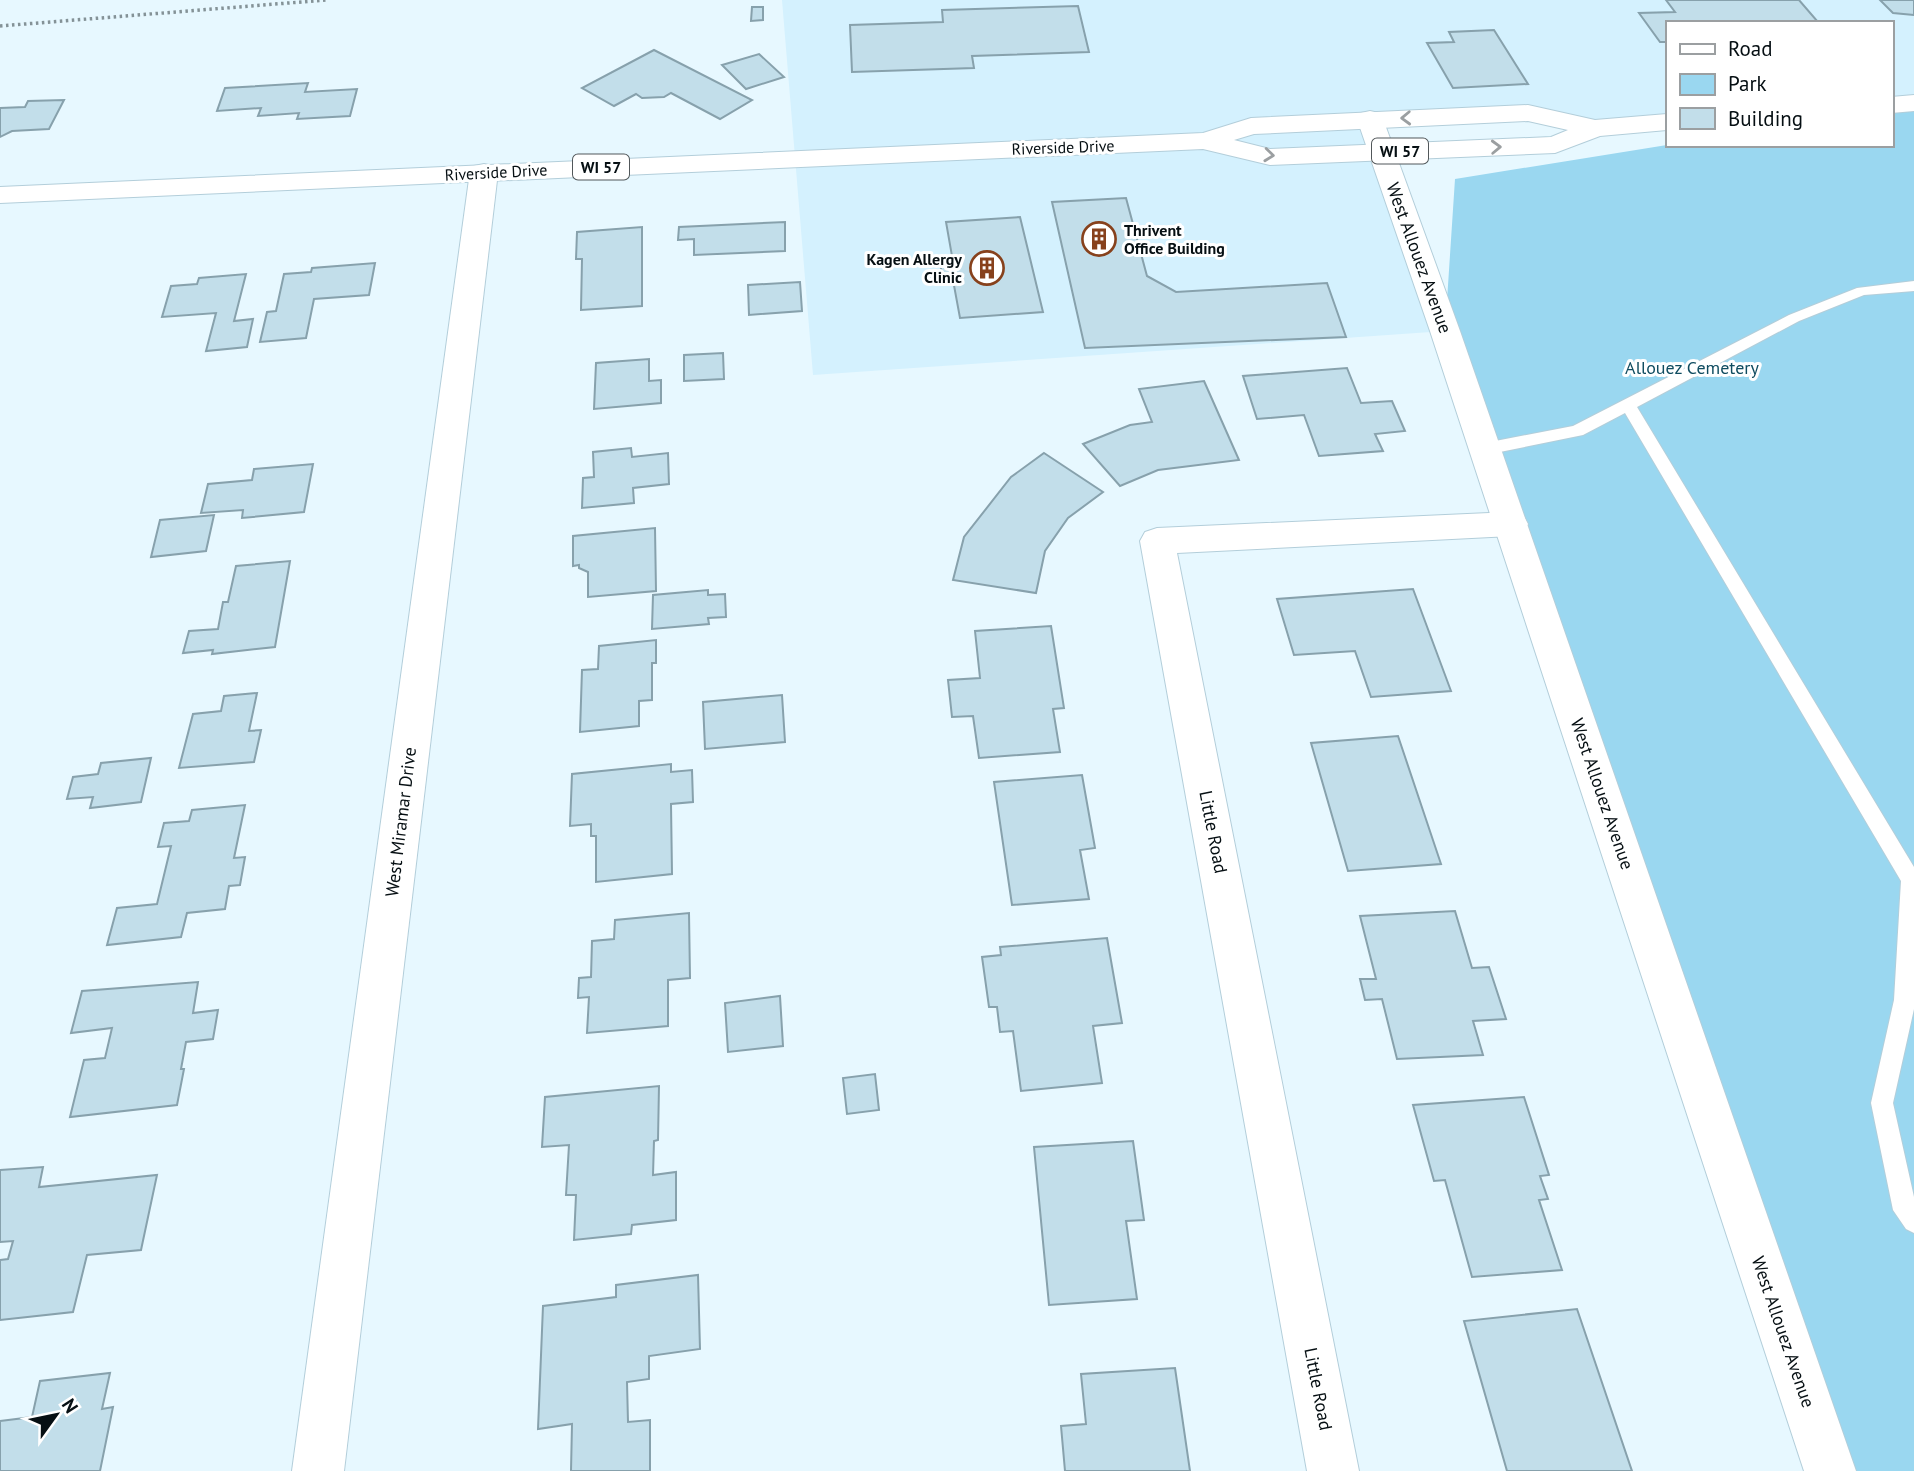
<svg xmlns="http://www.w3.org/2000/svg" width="1914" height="1471" viewBox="0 0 1914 1471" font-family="'PT Sans',sans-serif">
  <rect width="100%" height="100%" fill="#e7f8ff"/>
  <!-- built -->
  <polygon fill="#d4f1fe" points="782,0 1914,0 1914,103 1891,105 1891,23 1667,23 1667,122 1595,128 1528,113 1370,119 1445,331 813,375"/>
  <!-- green -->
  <polygon fill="#9ad7f0" points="1914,106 1914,1471 1830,1471 1445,331 1455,179 1667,145 1891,145 1891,109"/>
  <!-- building -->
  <g fill="#c2deea" stroke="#87a1ac" stroke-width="2">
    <polygon points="1666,0 1799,0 1818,22 1667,23 1667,42 1660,42 1639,13 1675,12"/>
    <polygon points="1880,0 1914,0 1914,15 1893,13"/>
    <polygon points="1078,6 1089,52 972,56 974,68 852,72 850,25 943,22 942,10"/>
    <polygon points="752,7 763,7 763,20 751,21"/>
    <polygon points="1494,30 1528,84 1453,88 1427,43 1454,42 1449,32"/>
    <polygon points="654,50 752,100 720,119 671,93 664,97 642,98 636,94 614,106 582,88"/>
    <polygon points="759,54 784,77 746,89 722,65"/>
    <polygon points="308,83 305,92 357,89 350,116 297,119 299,113 258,116 261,108 217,111 225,88"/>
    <polygon points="64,100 49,129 12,131 0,137 0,108 25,107 28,101"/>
    <polygon points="1126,198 1147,276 1176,292 1327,283 1346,337 1085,348 1052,202"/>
    <polygon points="1020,217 1043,312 960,318 953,280 943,281 939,257 952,256 946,222"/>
    <polygon points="785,222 785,251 694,255 694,239 678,240 679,227"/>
    <polygon points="642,227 642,306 581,310 582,259 576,259 577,232"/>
    <polygon points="375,263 369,295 314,299 306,338 260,342 267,312 276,311 284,274 311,272 312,268"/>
    <polygon points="246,274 234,321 253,319 247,347 206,351 216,313 162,317 171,286 197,284 199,278"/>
    <polygon points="800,282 802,311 749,315 748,285"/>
    <polygon points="723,353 724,379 684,381 684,355"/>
    <polygon points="649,359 649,381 661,380 661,403 594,409 596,363"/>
    <polygon points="1347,368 1361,403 1392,401 1405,431 1375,434 1383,451 1319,456 1304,415 1257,419 1243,376"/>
    <polygon points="1204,381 1239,460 1158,470 1120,486 1083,444 1130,425 1152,422 1139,389"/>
    <polygon points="631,448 632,457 668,453 669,484 633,488 634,503 582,508 583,478 594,477 593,452"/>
    <polygon points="1044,453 1103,492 1068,518 1045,551 1036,593 953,580 964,537 1011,477"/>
    <polygon points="313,464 304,512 242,518 243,510 201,513 208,484 252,480 254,469"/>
    <polygon points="214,515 206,551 151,557 160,520"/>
    <polygon points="655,528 656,591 588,597 588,572 579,568 579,565 573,566 573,536"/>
    <polygon points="290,561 275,647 212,654 213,650 183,653 189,631 218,629 223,602 228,602 236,566"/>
    <polygon points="1413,589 1451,691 1371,697 1355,651 1294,655 1277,599"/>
    <polygon points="708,590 708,595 725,594 726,617 708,618 709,624 652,629 653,595"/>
    <polygon points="1051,626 1064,708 1053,709 1060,752 979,758 973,716 952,717 948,680 980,678 975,631"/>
    <polygon points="656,640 656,663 652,663 652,700 639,701 639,726 580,732 582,670 598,669 599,646"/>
    <polygon points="257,693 249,731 261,730 254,762 179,768 193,714 221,711 224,696"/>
    <polygon points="782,695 785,742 705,749 703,702"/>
    <polygon points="1398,736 1441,864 1348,871 1311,743"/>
    <polygon points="151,758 141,802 90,808 93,797 67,799 73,777 98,774 101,763"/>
    <polygon points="671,764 671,772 692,770 693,802 671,804 672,874 596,882 596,836 591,836 591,824 570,826 572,774"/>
    <polygon points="1082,775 1095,848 1080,850 1089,899 1012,905 994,782"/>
    <polygon points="245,805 234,858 245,857 240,885 229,886 225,909 187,913 181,937 107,945 117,908 157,904 171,846 158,847 164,823 189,821 192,810"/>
    <polygon points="1455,911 1472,968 1489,967 1506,1019 1473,1021 1483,1055 1397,1059 1382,999 1365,1000 1360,979 1376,979 1360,916"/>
    <polygon points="689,913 690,978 668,980 668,1026 587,1033 589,997 578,998 579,978 591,977 592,941 614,939 615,920"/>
    <polygon points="1107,938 1122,1023 1093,1026 1102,1083 1021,1091 1013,1031 1000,1032 997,1007 989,1007 982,957 1001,955 1000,947"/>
    <polygon points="198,982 193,1013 218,1010 213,1039 186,1042 181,1069 184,1069 177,1105 70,1117 84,1060 105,1058 112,1028 71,1033 82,991"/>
    <polygon points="780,996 783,1046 728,1052 725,1003"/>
    <polygon points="875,1074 879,1110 847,1114 843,1078"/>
    <polygon points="659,1086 658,1140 654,1141 653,1175 676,1172 676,1220 632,1225 631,1234 574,1240 576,1195 566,1195 569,1145 542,1147 545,1097"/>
    <polygon points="1524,1097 1549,1175 1540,1176 1548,1199 1539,1200 1562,1270 1472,1277 1445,1180 1434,1181 1413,1105"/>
    <polygon points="1133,1141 1144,1220 1126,1221 1137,1299 1049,1305 1034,1147"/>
    <polygon points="43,1167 39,1187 157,1175 141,1250 87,1255 73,1312 0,1320 0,1260 8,1259 13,1241 0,1242 0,1170"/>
    <polygon points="698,1275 700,1349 649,1356 649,1379 627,1382 628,1422 650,1420 650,1471 571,1471 572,1424 538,1429 543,1306 616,1297 616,1285"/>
    <polygon points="1577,1309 1632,1471 1507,1471 1464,1321"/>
    <polygon points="1175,1368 1190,1471 1065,1471 1061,1426 1086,1424 1081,1374"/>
    <polygon points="110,1373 102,1409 113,1407 100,1471 0,1471 0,1421 32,1417 40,1381"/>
  </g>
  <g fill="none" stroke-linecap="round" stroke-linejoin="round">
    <!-- service casing -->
    <g stroke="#b3ceda" stroke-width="2">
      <polygon id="service" points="1914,281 1914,291 1864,295 1799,321 1637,407 1914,867 1914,1009 1893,1103 1914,1197 1914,1233 1906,1229 1893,1210 1871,1103 1894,1000 1901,881 1625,413 1583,435 1485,455 1477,449 1485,443 1573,426 1789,315 1857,288"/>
    </g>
    <!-- minor casing -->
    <g stroke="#b3ceda" stroke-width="2">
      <g id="minor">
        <polygon points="484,164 494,166 498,172 344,1471 292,1471 470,172 474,166"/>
        <polygon points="1511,512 1523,515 1528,524 1523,533 1511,536 1177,553 1359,1471 1307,1471 1140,541 1145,532 1157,528"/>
      </g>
    </g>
    <!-- tertiary casing -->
    <g stroke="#b3ceda" stroke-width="2">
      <polygon id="tertiary" points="1370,111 1379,113 1383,119 1460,331 1856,1471 1804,1471 1430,331 1357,119 1361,113"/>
    </g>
    <!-- primary casing -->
    <g stroke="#b3ceda" stroke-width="2">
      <g id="primary">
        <polygon points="1914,95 1914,111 1891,113 1891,97"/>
        <path d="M1528,105L1595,120L1667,114V130L1600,136L1555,153L1270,165L1203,149L0,203V187L1203,133L1251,118ZM1528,121L1568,130L1551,137L1270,149L1234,140L1254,134Z"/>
      </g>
    </g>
    <!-- path -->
    <polyline stroke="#849297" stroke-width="3.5" stroke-dasharray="2.5 3.5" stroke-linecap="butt" points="0,26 326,0"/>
    <!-- service -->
    <use href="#service" fill="#fff" fill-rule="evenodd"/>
    <!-- minor -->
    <use href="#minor" fill="#fff" fill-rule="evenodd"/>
    <!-- tertiary -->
    <use href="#tertiary" fill="#fff" fill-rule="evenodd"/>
    <!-- primary -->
    <use href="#primary" fill="#fff" fill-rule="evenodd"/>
  </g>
  <!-- one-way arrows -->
  <defs><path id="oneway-chevron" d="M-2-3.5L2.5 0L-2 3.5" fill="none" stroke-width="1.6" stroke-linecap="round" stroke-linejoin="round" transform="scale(1.75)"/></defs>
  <g stroke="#9b9fa1">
    <use href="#oneway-chevron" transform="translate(1406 118) rotate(178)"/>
    <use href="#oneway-chevron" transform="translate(1496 147) rotate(-2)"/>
    <use href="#oneway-chevron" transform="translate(1269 155) rotate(6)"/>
  </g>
  <!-- icons -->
  <defs>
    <g id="building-ring" transform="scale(1.75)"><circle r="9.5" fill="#fff" stroke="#87411c" stroke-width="1.5"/><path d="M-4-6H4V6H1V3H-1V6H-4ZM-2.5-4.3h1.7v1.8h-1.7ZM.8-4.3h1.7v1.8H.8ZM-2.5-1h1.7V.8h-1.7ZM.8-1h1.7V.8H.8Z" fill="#87411c"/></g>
  </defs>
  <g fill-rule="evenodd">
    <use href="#building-ring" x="1099" y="239"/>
    <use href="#building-ring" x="987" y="268"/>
  </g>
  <g text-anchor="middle" stroke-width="6" stroke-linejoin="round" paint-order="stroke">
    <!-- far-street labels -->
    <g font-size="16" fill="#060f13" stroke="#fff">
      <text transform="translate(1063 147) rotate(-2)" y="6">Riverside Drive</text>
      <text transform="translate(496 172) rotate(-3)" y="6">Riverside Drive</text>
    </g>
    <!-- shield labels -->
    <g fill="#fff" stroke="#51575a" stroke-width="2">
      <rect x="1372" y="138.5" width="56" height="25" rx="5"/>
      <rect x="573" y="154.5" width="56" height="25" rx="5"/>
    </g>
    <g font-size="16" font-weight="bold" fill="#060f13">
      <text x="1400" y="157">WI 57</text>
      <text x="601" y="173">WI 57</text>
    </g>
    <!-- far-poi labels -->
    <g font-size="16" font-weight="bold" fill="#060f13" stroke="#fff" text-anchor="start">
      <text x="1124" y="236">Thrivent<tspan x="1124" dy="18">Office Building</tspan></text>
      <text x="962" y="265" text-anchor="end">Kagen Allergy<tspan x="962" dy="18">Clinic</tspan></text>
    </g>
    <!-- street labels -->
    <g font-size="18" fill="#060f13" stroke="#fff">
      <text transform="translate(1419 258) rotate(70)" y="6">West Allouez Avenue</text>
      <text transform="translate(1602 794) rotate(71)" y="6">West Allouez Avenue</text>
      <text transform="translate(401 822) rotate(-83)" y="6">West Miramar Drive</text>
      <text transform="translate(1213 832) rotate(79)" y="6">Little Road</text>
      <text transform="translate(1783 1332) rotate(71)" y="6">West Allouez Avenue</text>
      <text transform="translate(1318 1389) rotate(79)" y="6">Little Road</text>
    </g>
    <!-- park labels -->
    <g font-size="18" fill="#0f4c60" stroke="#fff">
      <text x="1692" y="374">Allouez Cemetery</text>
    </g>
  </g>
  <!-- legend -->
  <rect x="1666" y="21" width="228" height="126" fill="#ffffff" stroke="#9b9fa1" stroke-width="2"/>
  <rect x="1680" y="44" width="35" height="10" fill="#ffffff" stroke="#9b9fa1" stroke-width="2"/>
  <text x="1728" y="56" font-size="21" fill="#060f13">Road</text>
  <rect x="1680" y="74" width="35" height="21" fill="#9ad7f0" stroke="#9b9fa1" stroke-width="2"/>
  <text x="1728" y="91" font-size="21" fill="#060f13">Park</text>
  <rect x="1680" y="108" width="35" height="21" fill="#c2deea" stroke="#9b9fa1" stroke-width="2"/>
  <text x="1728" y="126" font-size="21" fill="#060f13">Building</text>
  <!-- north arrow -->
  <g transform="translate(56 1415) rotate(57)" stroke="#ffffff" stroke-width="5" paint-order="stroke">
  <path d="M0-5L12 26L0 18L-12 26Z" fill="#060f13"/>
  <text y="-10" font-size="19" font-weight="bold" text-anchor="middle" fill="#060f13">N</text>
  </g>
</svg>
